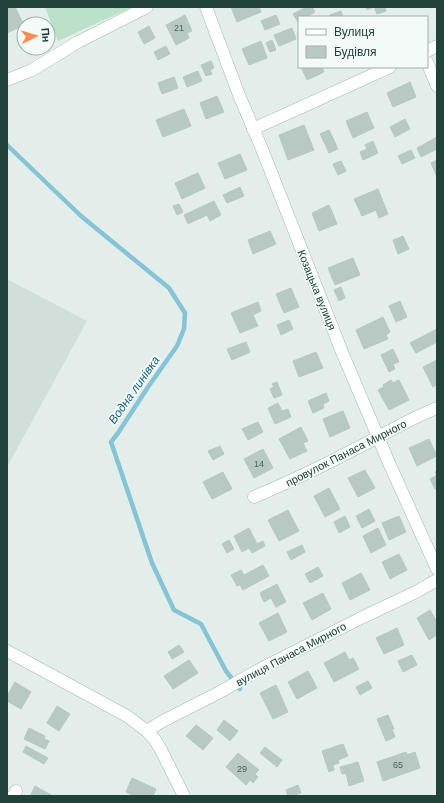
<svg xmlns="http://www.w3.org/2000/svg" width="444" height="803" viewBox="0 0 444 803" font-family="Helvetica,sans-serif">
  <rect width="100%" height="100%" fill="#e3eeea"/>
  <!-- built -->
  <polygon fill="#d1ded9" points="7,279 87,321 7,467"/>
  <!-- green -->
  <polygon fill="#bae0c8" points="45,7 132,7 58,41"/>
  <g fill="none" stroke-linecap="round" stroke-linejoin="round">
    <!-- stream -->
    <polyline stroke="#87c3d7" stroke-width="4.5" points="7,145 81,216 169,288 185,313 184,329 177,346 148,387 118,433 111,442 152,563 174,610 201,624 226,671 240,689"/>
  </g>
  <!-- building -->
  <g fill="#b8c9c3" stroke="#b5c8c2">
    <polygon points="9,7 15,7 24,25 7,33 7,8"/>
    <polygon points="231,7 259,7 261,12 237,22"/>
    <polygon points="306,7 312,7 315,12 306,17 299,17 299,21 298,22 293,14"/>
    <polygon points="366,7 385,7 386,11 377,14 374,7 367,10"/>
    <polygon points="341,11 343,17 331,17 330,15"/>
    <polygon points="185,15 192,31 187,33 189,38 176,45 166,25"/>
    <polygon points="276,15 280,24 265,30 261,21"/>
    <polygon points="149,26 155,38 144,44 138,32"/>
    <polygon points="292,28 296,39 279,46 274,35"/>
    <polygon points="272,40 276,50 270,52 266,43"/>
    <polygon points="261,41 267,58 249,65 242,49"/>
    <polygon points="166,46 170,54 158,60 154,52"/>
    <polygon points="211,61 214,68 210,70 212,74 206,76 201,65"/>
    <polygon points="301,67 322,67 324,72 307,80"/>
    <polygon points="198,71 202,81 187,87 183,77"/>
    <polygon points="174,77 178,88 162,94 158,83"/>
    <polygon points="410,82 416,97 393,107 387,93"/>
    <polygon points="217,96 224,112 206,119 200,103"/>
    <polygon points="184,109 191,126 163,137 156,120"/>
    <polygon points="367,112 374,128 353,138 346,121"/>
    <polygon points="405,119 410,129 395,137 390,127"/>
    <polygon points="304,125 314,150 288,160 279,135"/>
    <polygon points="329,130 338,149 329,153 320,134"/>
    <polygon points="437,137 437,149 421,157 417,148"/>
    <polygon points="373,141 378,153 363,160 360,152 367,149 365,145"/>
    <polygon points="411,150 415,158 402,164 398,156"/>
    <polygon points="240,154 247,170 225,179 218,163"/>
    <polygon points="437,160 437,177 431,163"/>
    <polygon points="341,161 346,171 338,175 333,164"/>
    <polygon points="198,173 205,188 182,199 175,183"/>
    <polygon points="240,187 244,196 227,203 223,195"/>
    <polygon points="378,189 388,214 379,218 376,210 362,216 354,199"/>
    <polygon points="214,201 221,215 210,221 207,215 188,224 184,215"/>
    <polygon points="179,204 183,212 177,215 173,206"/>
    <polygon points="329,205 337,224 319,231 312,213"/>
    <polygon points="270,231 276,244 253,254 248,240"/>
    <polygon points="403,236 409,249 398,254 393,240"/>
    <polygon points="353,258 360,275 335,285 328,268"/>
    <polygon points="341,287 345,298 339,301 334,290"/>
    <polygon points="291,288 299,307 284,313 276,294"/>
    <polygon points="400,301 407,317 396,322 389,306"/>
    <polygon points="258,302 261,311 253,315 258,326 240,333 231,313"/>
    <polygon points="383,317 390,332 386,335 388,339 364,349 356,330"/>
    <polygon points="289,320 293,329 281,335 277,325"/>
    <polygon points="437,329 437,342 416,353 410,343"/>
    <polygon points="246,342 250,352 232,360 227,349"/>
    <polygon points="393,349 399,362 393,364 395,369 389,372 381,355"/>
    <polygon points="316,352 323,368 299,377 293,361"/>
    <polygon points="437,360 437,385 433,387 423,367"/>
    <polygon points="391,380 393,383 399,380 409,400 389,410 378,390 384,387 383,385"/>
    <polygon points="277,382 282,395 274,398 270,389 274,387 272,384"/>
    <polygon points="326,393 329,401 323,404 324,408 313,413 308,401"/>
    <polygon points="278,403 282,411 288,409 291,417 275,424 268,408"/>
    <polygon points="343,411 350,428 330,437 323,419"/>
    <polygon points="258,422 263,432 248,440 242,429"/>
    <polygon points="301,427 308,441 303,443 307,451 290,459 279,439"/>
    <polygon points="429,439 437,456 417,466 409,448"/>
    <polygon points="220,446 224,454 213,460 208,451"/>
    <polygon points="263,449 273,468 254,478 244,459"/>
    <polygon points="365,470 375,488 358,497 348,478"/>
    <polygon points="437,471 437,488 435,489 430,479 437,475 435,472"/>
    <polygon points="223,472 232,489 212,499 203,482"/>
    <polygon points="329,488 340,509 325,517 314,496"/>
    <polygon points="369,509 375,521 362,528 356,516"/>
    <polygon points="288,510 299,531 279,541 268,520"/>
    <polygon points="345,516 350,527 339,533 334,522"/>
    <polygon points="399,516 406,532 389,540 382,523"/>
    <polygon points="249,528 257,544 263,541 265,546 252,553 249,548 242,552 234,536"/>
    <polygon points="378,528 386,545 371,553 363,536"/>
    <polygon points="229,540 234,549 227,553 222,544"/>
    <polygon points="302,545 305,552 291,560 287,552"/>
    <polygon points="399,554 407,570 390,579 382,562"/>
    <polygon points="263,565 269,576 243,590 240,585 237,586 231,575 241,570 244,575"/>
    <polygon points="318,567 323,576 310,583 305,574"/>
    <polygon points="361,573 370,590 350,600 342,583"/>
    <polygon points="277,584 286,602 276,607 271,598 264,602 260,593"/>
    <polygon points="323,593 331,609 312,620 303,603"/>
    <polygon points="430,610 437,622 437,635 429,640 417,618"/>
    <polygon points="278,613 287,632 269,641 259,623"/>
    <polygon points="397,628 404,645 384,654 376,638"/>
    <polygon points="179,645 184,652 172,659 168,652"/>
    <polygon points="345,652 349,660 353,658 359,669 334,682 324,663"/>
    <polygon points="412,655 417,665 403,672 398,661"/>
    <polygon points="189,660 198,673 173,689 164,676"/>
    <polygon points="308,671 317,688 297,699 288,682"/>
    <polygon points="368,681 372,688 360,695 356,687"/>
    <polygon points="15,682 31,692 21,709 7,701 7,696"/>
    <polygon points="276,685 288,712 273,719 260,693"/>
    <polygon points="57,706 70,714 59,731 47,723"/>
    <polygon points="388,715 394,729 392,729 395,737 386,741 377,719"/>
    <polygon points="224,720 238,731 230,741 217,730"/>
    <polygon points="196,725 213,738 203,750 186,736"/>
    <polygon points="29,728 45,736 44,739 49,741 45,749 24,739"/>
    <polygon points="343,744 348,756 338,760 339,763 333,765 334,770 329,772 322,751"/>
    <polygon points="26,746 48,758 44,764 23,752"/>
    <polygon points="265,747 282,760 277,767 260,753"/>
    <polygon points="406,752 407,755 415,752 420,768 383,781 377,762"/>
    <polygon points="238,753 259,770 255,774 258,777 253,783 250,780 246,785 226,767"/>
    <polygon points="358,762 364,781 349,786 346,773 342,774 340,767"/>
    <polygon points="132,778 156,789 153,796 134,796 126,792"/>
    <polygon points="298,785 301,793 292,796 288,796 286,790"/>
    <polygon points="35,786 53,796 30,796"/>
  </g>
  <g fill="none" stroke-linecap="round" stroke-linejoin="round">
    <!-- minor casing -->
    <g stroke="#a5b7b2" stroke-width="13">
      <g id="minor">
        <polyline points="206,7 239,95 262,149 342,352 389,463 437,569"/>
        <polyline points="427,51 437,46"/>
        <polyline points="427,62 437,86"/>
        <polyline points="7,80 32,70 78,42 147,7"/>
        <polyline points="253,129 390,67"/>
        <path d="M254,497C289,482 323,466 357,448C383,435 409,419 437,408"/>
        <polyline points="7,651 127,716 147,731 155,740 160,748 184,796"/>
        <polyline points="147,731 161,722 220,692 266,666 363,617 416,592 437,580"/>
        <polyline points="13,796 16,791"/>
      </g>
    </g>
    <!-- minor -->
    <use href="#minor" stroke="#fff" stroke-width="12"/>
  </g>
  <g text-anchor="middle" stroke-width="3.5" stroke-linejoin="round" paint-order="stroke">
    <!-- number labels -->
    <g font-size="9" fill="#47635d">
      <text x="179" y="31">21</text>
      <text x="259" y="467">14</text>
      <text x="398" y="768">65</text>
      <text x="242" y="772">29</text>
    </g>
    <!-- street labels -->
    <g font-size="11" fill="#21413b" stroke="#f4faf7">
      <text transform="translate(317 290) rotate(68)" y="4">Козацька вулиця</text>
      <text transform="translate(346 453) rotate(-27)" y="4">провулок Панаса Мирного</text>
      <text transform="translate(291 654) rotate(-28)" y="4">вулиця Панаса Мирного</text>
    </g>
    <!-- water labels -->
    <g font-size="12" font-style="italic" fill="#166582" stroke="#f4faf7">
      <text transform="translate(134 390) rotate(-55)" y="4">Водна линівка</text>
    </g>
  </g>
  <!-- border -->
  <rect width="444" height="803" fill="none" stroke="#21413b" stroke-width="16"/>
  <!-- legend -->
  <rect x="298" y="16" width="130" height="52" fill="#f4faf7" stroke="#a0b0ac"/>
  <rect x="306" y="29" width="20" height="6" fill="#ffffff" stroke="#a0b0ac"/>
  <text x="334" y="36" font-size="12" fill="#21413b">Вулиця</text>
  <rect x="306" y="46" width="20" height="12" fill="#b8c9c3" stroke="#a0b0ac"/>
  <text x="334" y="56" font-size="12" fill="#21413b">Будівля</text>
  <!-- north arrow -->
  <g transform="translate(36 36) rotate(85)"><circle r="19" fill="#f4faf7" stroke="#a0b0ac"/>
  <path d="M0-3L7 15L0 10L-7 15Z" fill="#fc8c53"/>
  <text y="-6" font-size="11" font-weight="bold" text-anchor="middle" fill="#21413b">Пн</text>
  </g>
</svg>
